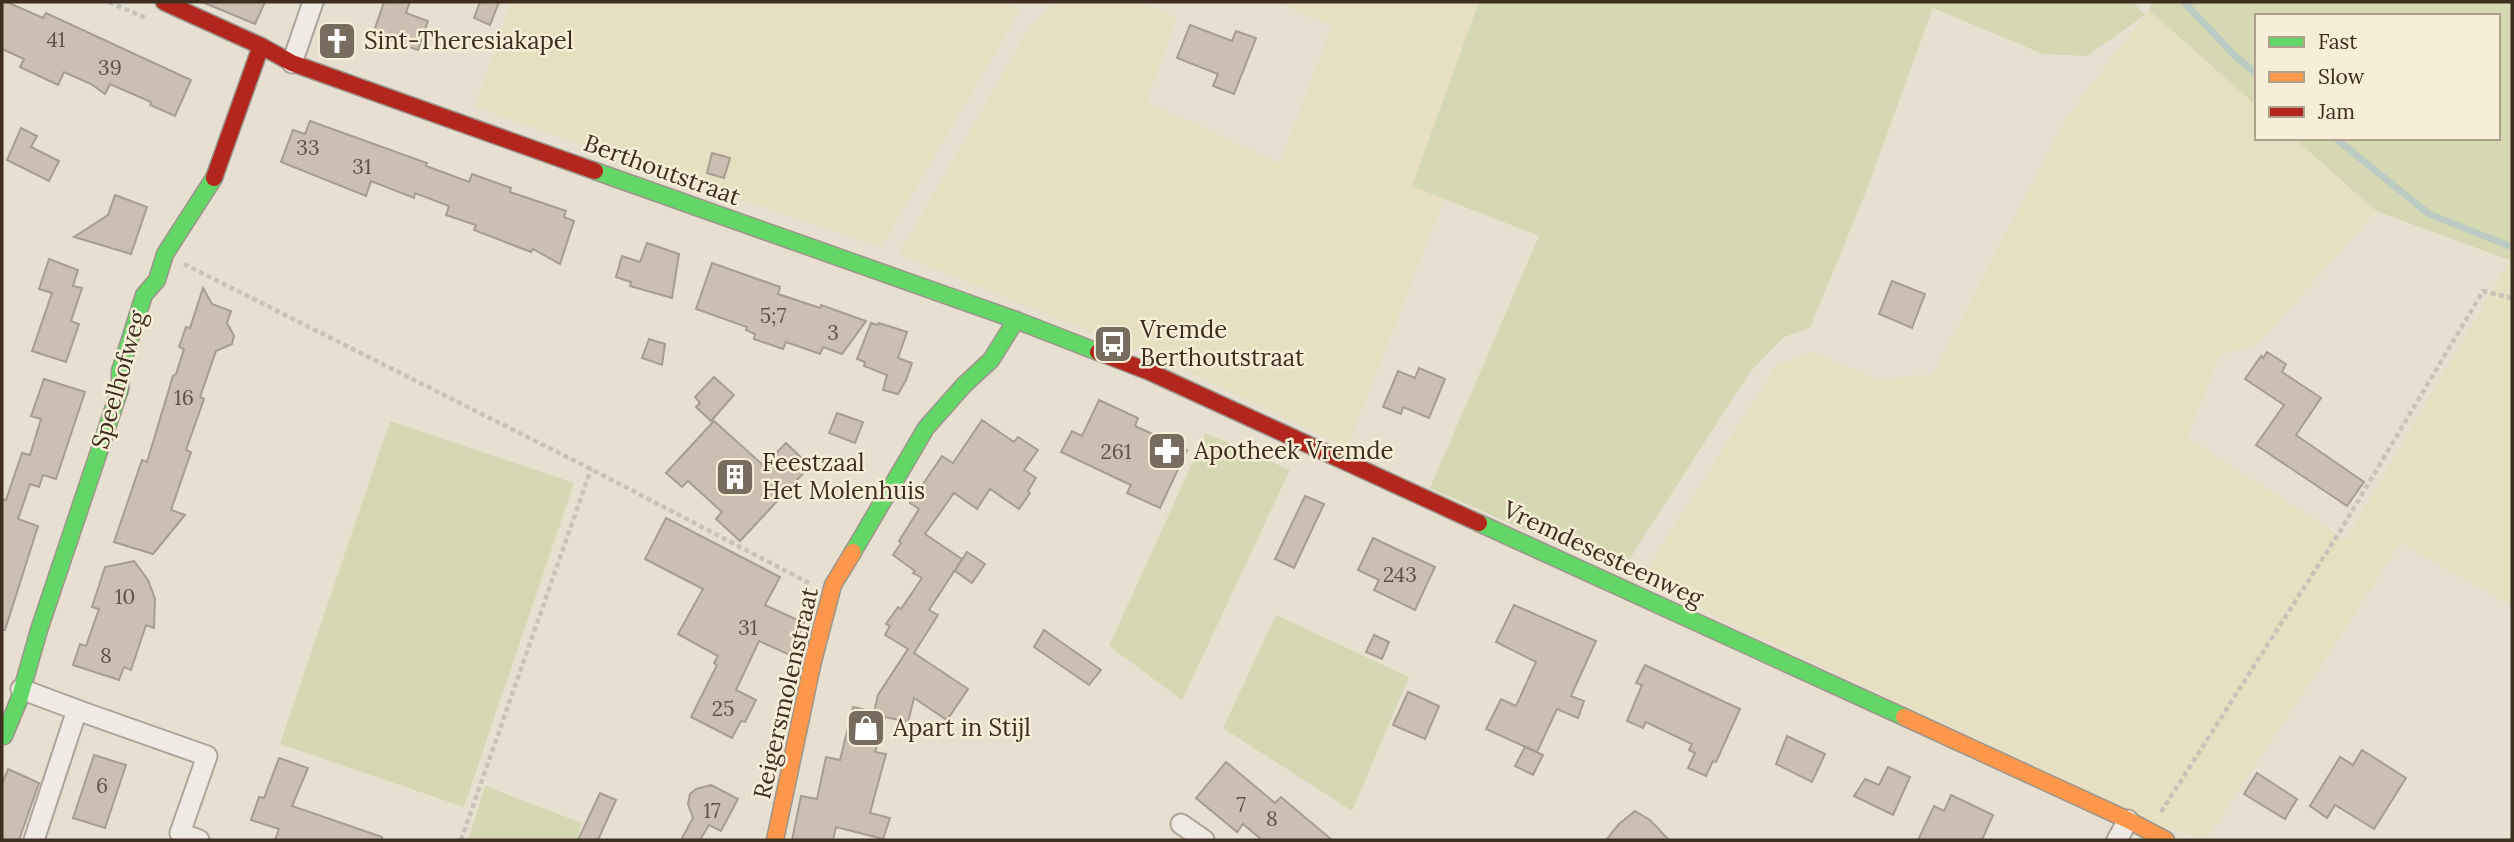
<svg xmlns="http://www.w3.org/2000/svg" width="2514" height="842" viewBox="0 0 2514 842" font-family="Lora,serif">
  <rect width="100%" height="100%" fill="#e7e0d1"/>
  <!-- farmland -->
  <g fill="#e6dfc2">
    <polygon points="511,2 1005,2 1020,10 881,247 475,107"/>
    <polygon points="1064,2 1140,2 1177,18 1146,102 1280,163 1332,26 1276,2 1479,2 1412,186 1444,199 1347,448 1183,369 899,254 1030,27 1051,6"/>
    <polygon points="2149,10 2257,106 2257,138 2294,138 2376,211 2258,344 2220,355 2187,437 2346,540 2510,260 2512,261 2512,606 2401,543 2207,839 2164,828 1640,580 1776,366 1813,352 1877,380 1933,374 2066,118"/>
  </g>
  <!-- green -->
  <g fill="#d6d7b3">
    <polygon points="1479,2 2133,2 2145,15 2087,56 2043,54 1933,8 1867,189 1810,328 1784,337 1750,372 1621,572 1430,488 1539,236 1412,186"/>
    <polygon points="2152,2 2512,2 2512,261 2376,211 2294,138 2498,138 2498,16 2257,16 2257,106 2149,10"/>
    <polygon points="390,421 574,483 464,807 280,744"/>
    <polygon points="1206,433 1290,470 1182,700 1109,646"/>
    <polygon points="1276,615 1409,677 1352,811 1223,728"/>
    <polygon points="485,786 582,823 577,840 468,840"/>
  </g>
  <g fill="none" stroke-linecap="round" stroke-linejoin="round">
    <!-- stream -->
    <g stroke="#bcccc2" stroke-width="7">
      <polyline points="2184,2 2235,56 2257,74"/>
      <polyline points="2335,138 2429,214 2512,247"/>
    </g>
  </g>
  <!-- building -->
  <g fill="#cbbfb2" stroke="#a89c90" stroke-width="2">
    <polygon points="2,2 7,2 43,18 46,13 191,80 175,116 150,105 151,102 110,84 105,94 91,84 64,72 58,85 20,67 24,59 2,49"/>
    <polygon points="202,2 265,2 255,24"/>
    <polygon points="384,2 410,2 406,13 428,21 418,50 373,34"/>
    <polygon points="480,2 499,2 490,25 474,18"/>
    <polygon points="1190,25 1232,41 1236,31 1256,38 1234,94 1213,86 1218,74 1177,58"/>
    <polygon points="310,121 427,163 426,166 469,182 472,174 511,188 510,192 566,211 564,217 574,221 560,264 533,249 531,252 474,230 476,225 446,215 449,206 415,193 414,198 371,181 366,196 281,162 293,130 305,134"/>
    <polygon points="21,128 37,136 31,147 59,161 49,181 7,160"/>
    <polygon points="712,153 730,158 724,178 707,173"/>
    <polygon points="115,195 147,207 131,254 74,237 108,215"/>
    <polygon points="647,243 679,254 672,298 630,286 631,282 616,277 622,256 640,262"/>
    <polygon points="49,259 78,270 73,286 82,288 71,321 79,324 66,362 32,351 52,293 39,289"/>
    <polygon points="712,263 780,287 778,294 820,308 821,305 866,321 842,354 823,347 820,354 786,342 783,349 754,339 755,334 746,330 747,327 696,309"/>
    <polygon points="1892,281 1925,294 1912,328 1879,314"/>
    <polygon points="203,288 212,304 231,311 227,323 234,336 232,344 216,351 200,397 204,399 186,450 191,452 171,510 185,515 153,554 114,542 142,460 147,462 173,376 176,374 184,349 179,347 186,327 190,328"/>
    <polygon points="871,323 878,325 879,323 907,332 898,358 912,363 906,380 898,394 883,390 887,375 864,366 865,362 857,359"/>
    <polygon points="649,339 665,344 662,365 642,358"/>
    <polygon points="2267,352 2286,364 2282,372 2321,398 2296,435 2364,482 2347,506 2256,445 2284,405 2245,379 2261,356 2263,358"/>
    <polygon points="1419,368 1445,379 1429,418 1403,407 1401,414 1383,407 1398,371 1415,378"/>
    <polygon points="714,377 734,395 711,421 696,407 700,403 695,397"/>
    <polygon points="44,379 85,392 56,479 43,475 39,487 30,484 18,519 38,526 5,630 2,630 2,499 6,500 22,453 30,455 41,419 31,416"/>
    <polygon points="1099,400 1138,418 1135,426 1187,450 1160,508 1127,493 1131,485 1061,452 1072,431 1082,436"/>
    <polygon points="837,413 863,422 855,443 829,433"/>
    <polygon points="982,420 1014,442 1018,437 1038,450 1024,470 1036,478 1028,491 1030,493 1019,509 990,489 977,509 954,493 925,534 962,559 929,610 938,615 914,653 968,689 947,720 914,698 908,722 885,717 875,752 886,754 870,813 890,818 883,839 836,827 833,840 792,840 801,796 817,799 826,757 840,760 853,707 874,712 878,695 908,649 885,635 890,626 886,624 898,607 901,609 922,578 913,573 915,571 893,555 901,543 899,541 919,509 910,503 942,456 953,463"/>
    <polygon points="714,421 764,466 786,443 810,466 740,541 716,519 722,512 688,481 682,487 666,473"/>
    <polygon points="1305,496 1324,504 1294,568 1275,559"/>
    <polygon points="666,518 780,577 765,605 804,623 790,655 759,641 736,690 756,700 745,722 741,721 732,738 691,717 717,665 714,663 718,656 678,634 703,589 645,559"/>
    <polygon points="1373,538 1435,567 1415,610 1374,590 1379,580 1358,570"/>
    <polygon points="967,552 985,564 972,583 955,571"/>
    <polygon points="134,561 148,580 155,599 154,628 146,625 131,670 124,667 119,680 73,665 80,644 86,646 99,609 92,607 105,567"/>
    <polygon points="1514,605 1596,641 1571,696 1584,701 1578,718 1557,709 1537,752 1486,729 1501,699 1516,706 1536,662 1496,642"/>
    <polygon points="1044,630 1101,670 1089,685 1034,647"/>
    <polygon points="1374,635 1389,642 1382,659 1366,652"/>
    <polygon points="1645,665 1740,709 1716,762 1713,761 1706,776 1688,768 1695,753 1689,750 1692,744 1646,722 1643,728 1627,721 1642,685 1636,683"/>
    <polygon points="1408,692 1439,706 1425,739 1393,725"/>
    <polygon points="1787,736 1825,754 1812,782 1776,764"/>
    <polygon points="1525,747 1543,755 1533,775 1515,766"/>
    <polygon points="2362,750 2406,778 2374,829 2335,805 2327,818 2310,806 2340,757 2353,765"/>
    <polygon points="94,755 126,765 105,828 73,818"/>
    <polygon points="279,758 308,768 292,806 382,837 382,840 275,840 279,829 251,820 259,797 264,798"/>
    <polygon points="1226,762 1275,803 1281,797 1332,840 1262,840 1243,824 1237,832 1196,798"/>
    <polygon points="1888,767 1910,777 1893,815 1854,796 1865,779 1879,785"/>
    <polygon points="8,769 39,783 19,840 2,840 2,784"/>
    <polygon points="2257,773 2297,799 2285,819 2244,794"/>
    <polygon points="711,785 738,799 721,831 709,825 700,840 681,840 693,818 688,804 690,794 696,789"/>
    <polygon points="600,793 616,800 598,840 578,840"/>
    <polygon points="1951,795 1993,815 1982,840 1918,840 1934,806 1944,811"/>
    <polygon points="1635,811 1650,820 1669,840 1606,840 1619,824"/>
  </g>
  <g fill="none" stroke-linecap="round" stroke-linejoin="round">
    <!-- street casing -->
    <g stroke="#ada599" stroke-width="23">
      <g id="street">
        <polyline points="292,63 313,2"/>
        <polyline points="21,689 77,710 34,840"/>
        <polyline points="77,710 207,756 180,833 199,840"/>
        <polyline points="1181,824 1204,840"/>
        <polyline points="2117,840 2128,820"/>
      </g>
    </g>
    <!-- fast casing -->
    <g stroke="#9c958a" stroke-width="19">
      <g id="fast">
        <polyline points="595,171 1016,320 1098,352"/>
        <polyline points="1479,523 1904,717"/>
        <polyline points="853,552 926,428 964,385 991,360 1016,320"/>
        <polyline points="4,736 19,700 39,630 120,389 120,371 144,295 157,280 165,254 214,178"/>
      </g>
    </g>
    <!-- slow casing -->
    <g stroke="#9c958a" stroke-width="19">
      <g id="slow">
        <polyline points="1904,717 2128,820 2166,840"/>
        <polyline points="775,840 813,661 833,585 853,552"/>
      </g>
    </g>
    <!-- jam casing -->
    <g stroke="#9c958a" stroke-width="19">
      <g id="jam">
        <polyline points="164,2 261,46 292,63 595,171"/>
        <polyline points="214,178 261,46"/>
        <polyline points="1098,352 1150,372 1479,523"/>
      </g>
    </g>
    <!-- path -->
    <g stroke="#c8c2b9" stroke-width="4.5" stroke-dasharray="5 3.5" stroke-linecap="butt">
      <polyline points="109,2 146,18"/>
      <polyline points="184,264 591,469 809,583"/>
      <polyline points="2161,812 2342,528 2483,291 2512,298"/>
      <polyline points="461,840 591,469"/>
    </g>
    <!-- street -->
    <use href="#street" stroke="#efebe3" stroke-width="19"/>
    <!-- fast -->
    <use href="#fast" stroke="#63d668" stroke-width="16"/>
    <!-- slow -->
    <use href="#slow" stroke="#ff974d" stroke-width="16"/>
    <!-- jam -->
    <use href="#jam" stroke="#b3261e" stroke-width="16"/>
  </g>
  <!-- icons -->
  <defs>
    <g id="church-square" transform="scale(2.0125)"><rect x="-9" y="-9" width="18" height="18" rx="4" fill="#786c5e" stroke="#f7eed8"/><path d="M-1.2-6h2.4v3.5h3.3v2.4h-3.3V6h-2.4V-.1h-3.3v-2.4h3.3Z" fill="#fff"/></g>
    <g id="bus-square" transform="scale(2.0125)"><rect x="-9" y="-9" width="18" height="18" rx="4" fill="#786c5e" stroke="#f7eed8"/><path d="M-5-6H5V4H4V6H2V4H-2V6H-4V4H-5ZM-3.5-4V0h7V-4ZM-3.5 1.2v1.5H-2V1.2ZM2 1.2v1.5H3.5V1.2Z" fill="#fff"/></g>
    <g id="pharmacy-square" transform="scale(2.0125)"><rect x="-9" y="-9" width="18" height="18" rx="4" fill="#786c5e" stroke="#f7eed8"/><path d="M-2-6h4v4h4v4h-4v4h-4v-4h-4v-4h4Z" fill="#fff"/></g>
    <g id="building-square" transform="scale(2.0125)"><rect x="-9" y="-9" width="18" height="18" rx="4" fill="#786c5e" stroke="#f7eed8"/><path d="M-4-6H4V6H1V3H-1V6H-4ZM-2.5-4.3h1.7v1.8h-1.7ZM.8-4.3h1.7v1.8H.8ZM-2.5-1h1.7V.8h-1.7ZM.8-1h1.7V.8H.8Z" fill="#fff"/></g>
    <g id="shop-square" transform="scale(2.0125)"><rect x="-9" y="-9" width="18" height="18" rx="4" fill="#786c5e" stroke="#f7eed8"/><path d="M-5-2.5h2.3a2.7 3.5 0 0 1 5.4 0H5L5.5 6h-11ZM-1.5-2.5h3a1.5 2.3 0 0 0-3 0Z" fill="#fff"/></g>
  </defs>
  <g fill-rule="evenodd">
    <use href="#church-square" x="337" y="41"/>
    <use href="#bus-square" x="1113" y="344"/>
    <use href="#pharmacy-square" x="1167" y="451"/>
    <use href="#building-square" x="735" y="477"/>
    <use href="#shop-square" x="866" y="728"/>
  </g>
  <g text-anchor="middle" stroke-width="5" stroke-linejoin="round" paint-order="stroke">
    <!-- number labels -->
    <g font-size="21" fill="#605244">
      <text x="56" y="47">41</text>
      <text x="110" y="75">39</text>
      <text x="308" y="155">33</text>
      <text x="362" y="174">31</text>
      <text x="773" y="323">5;7</text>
      <text x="833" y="340">3</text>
      <text x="184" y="405">16</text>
      <text x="1116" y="459">261</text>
      <text x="1400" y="582">243</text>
      <text x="125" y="604">10</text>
      <text x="748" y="635">31</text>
      <text x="106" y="663">8</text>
      <text x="723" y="716">25</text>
      <text x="102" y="793">6</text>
      <text x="1241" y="812">7</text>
      <text x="712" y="818">17</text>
      <text x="1272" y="826">8</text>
    </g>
    <!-- poi labels -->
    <g font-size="24" fill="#3d2e20" stroke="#f7eed8" text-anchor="start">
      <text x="364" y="49">Sint-Theresiakapel</text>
      <text x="1140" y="338">Vremde<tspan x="1140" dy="28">Berthoutstraat</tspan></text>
      <text x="1194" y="459">Apotheek Vremde</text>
      <text x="762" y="471">Feestzaal<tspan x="762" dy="28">Het Molenhuis</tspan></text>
      <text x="893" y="736">Apart in Stijl</text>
    </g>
    <!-- street labels -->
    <g font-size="24" fill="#3d2e20" stroke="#f7eed8">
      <text transform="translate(662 170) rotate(20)" y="8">Berthoutstraat</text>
      <text transform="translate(119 380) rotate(-74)" y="8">Speelhofweg</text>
      <text transform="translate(1603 554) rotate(25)" y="8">Vremdesesteenweg</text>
      <text transform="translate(786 693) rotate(-77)" y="8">Reigersmolenstraat</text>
    </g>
  </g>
  <!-- border -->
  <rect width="2514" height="842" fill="none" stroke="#3d2e20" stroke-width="7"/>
  <!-- legend -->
  <rect x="2255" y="14" width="245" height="126" fill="#f7eed8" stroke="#ada18e" stroke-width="2"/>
  <rect x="2269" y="37" width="35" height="10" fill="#63d668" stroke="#ada18e" stroke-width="2"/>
  <text x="2318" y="49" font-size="21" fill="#3d2e20">Fast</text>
  <rect x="2269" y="72" width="35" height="10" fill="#ff974d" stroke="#ada18e" stroke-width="2"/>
  <text x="2318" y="84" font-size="21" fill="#3d2e20">Slow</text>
  <rect x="2269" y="107" width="35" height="10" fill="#b3261e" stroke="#ada18e" stroke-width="2"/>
  <text x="2318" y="119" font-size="21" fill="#3d2e20">Jam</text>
</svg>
